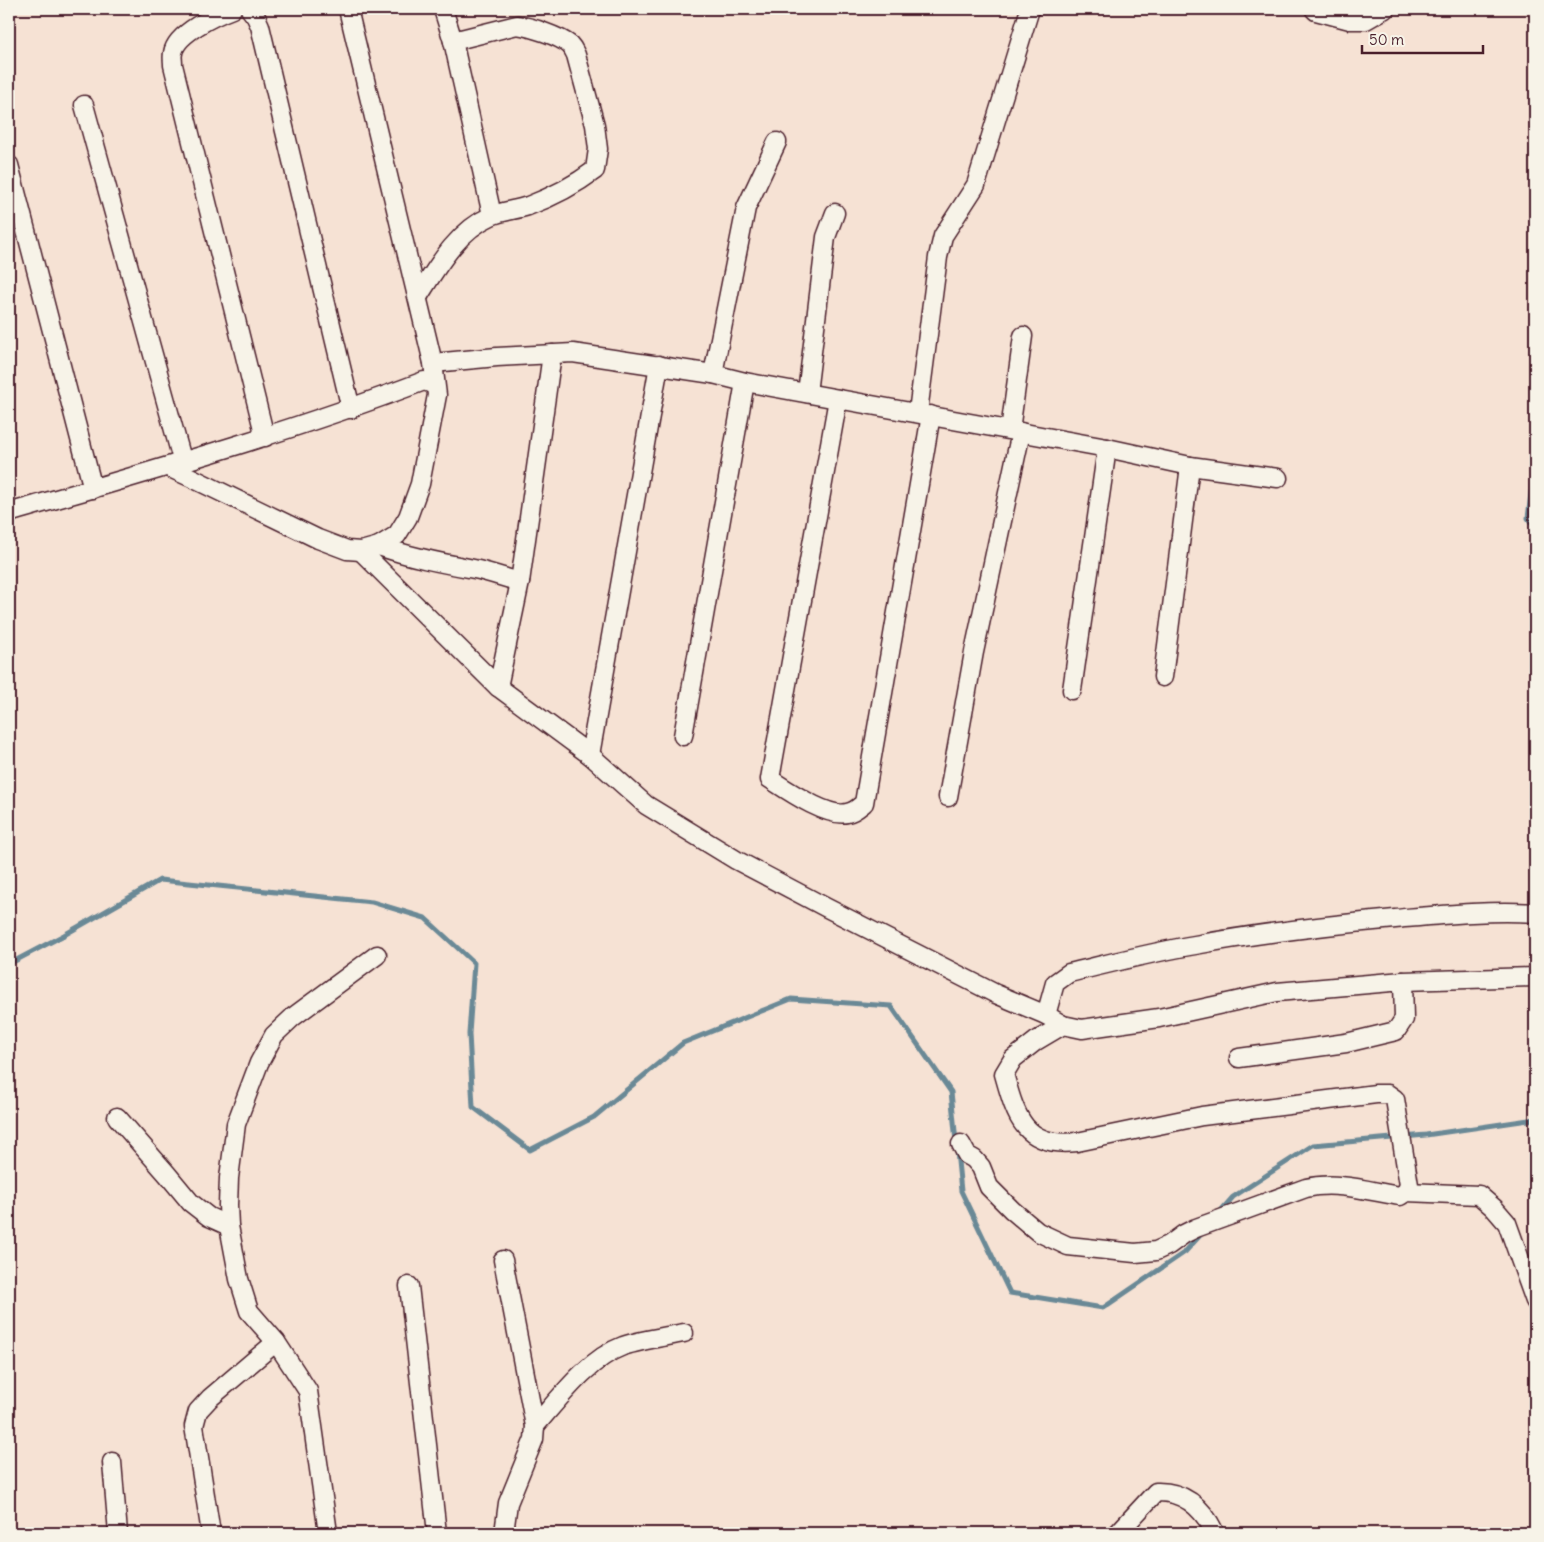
<svg xmlns="http://www.w3.org/2000/svg" width="1544" height="1542" viewBox="0 0 1544 1542" font-family="Delius,sans-serif">
  <rect width="100%" height="100%" fill="#f6e2d4"/>
  <filter id="ink" filterUnits="userSpaceOnUse"><feTurbulence type="fractalNoise" baseFrequency=".02" numOctaves="2"/><feDisplacementMap in="SourceGraphic" scale="10" xChannelSelector="R" yChannelSelector="G"/><feConvolveMatrix kernelMatrix="1 2 1 2 8 2 1 2 1" color-interpolation-filters="sRGB"/></filter>
  <g filter="url(#ink)">
    <g fill="none" stroke-linecap="round" stroke-linejoin="round">
      <!-- stream -->
      <g stroke="#6b8996" stroke-width="5">
        <polyline points="1535,461 1528,518 1535,528"/>
        <polyline points="9,964 64,935 160,880 372,902 425,918 474,963 469,1034 473,1107 530,1150 594,1117 683,1043 791,999 891,1006 951,1092 961,1191 1010,1293 1103,1308 1185,1252 1203,1232"/>
        <polyline points="1218,1214 1233,1197 1313,1145 1426,1135 1535,1119"/>
      </g>
      <!-- minor casing -->
      <g stroke="#4a1f2b" stroke-width="21">
        <g id="minor">
          <path d="M232,9C216,15 176,33 173,53C172,56 173,61 173,65L265,437"/>
          <polyline points="250,9 256,17 260,26 351,409"/>
          <polyline points="443,9 453,41"/>
          <polyline points="1314,9 1316,11 1350,20 1366,20 1385,9"/>
          <polyline points="84,105 183,463"/>
          <polyline points="9,165 93,489"/>
          <path d="M418,297C437,267 457,231 491,216C502,211 516,210 528,206C552,197 575,185 595,170L598,149L595,125L576,55C574,51 573,48 570,45C559,36 531,27 517,25L453,41L492,215"/>
          <polyline points="433,363 497,357 573,353 713,374 745,382 1107,448 1190,466 1278,478"/>
          <polyline points="713,374 746,208 777,142"/>
          <polyline points="807,393 826,237 835,213"/>
          <path d="M838,399L770,779C787,790 827,818 847,813C854,812 859,807 864,803L931,415"/>
          <polyline points="918,412 938,257 943,236 976,185 1030,9"/>
          <polyline points="1010,430 1023,336"/>
          <polyline points="168,467 192,478 318,539 347,550 361,551 379,546 397,535 408,517 420,484 437,395 433,363 348,9"/>
          <path d="M9,513C148,472 288,433 424,381L435,385"/>
          <path d="M379,546C410,557 441,563 474,569C489,572 505,578 520,582"/>
          <polyline points="361,551 498,687 590,755 646,805 736,860 827,908 996,994 1046,1015 1063,1025 1082,1029 1159,1018 1277,992 1403,981 1535,977"/>
          <polyline points="1163,677 1190,466"/>
          <polyline points="498,687 520,582 552,354"/>
          <polyline points="1072,690 1107,448"/>
          <polyline points="683,736 745,382"/>
          <polyline points="590,755 659,365"/>
          <polyline points="948,797 974,652 1021,432"/>
          <path d="M1046,1015L1055,983L1069,973C1111,963 1153,952 1195,945C1261,933 1328,925 1395,919C1441,915 1489,910 1535,913"/>
          <polyline points="1239,1058 1346,1043 1396,1031 1404,1019 1403,981"/>
          <polyline points="117,1117 167,1174 191,1203 209,1217 229,1226"/>
          <path d="M961,1144L967,1155L974,1159L981,1167L989,1187L1012,1210L1038,1232L1068,1246L1135,1253L1156,1251L1169,1245L1184,1234L1196,1228L1306,1188C1336,1181 1369,1191 1400,1196L1406,1192L1409,1185L1395,1099L1388,1094H1376L1202,1116L1077,1142C1024,1148 1016,1117 1004,1074L1013,1059L1036,1041L1063,1025"/>
          <polyline points="1406,1192 1479,1195 1494,1208 1507,1223 1535,1301"/>
          <polyline points="503,1260 535,1426 534,1439 508,1503 504,1533"/>
          <polyline points="409,1286 437,1533"/>
          <path d="M535,1426C559,1399 588,1359 623,1346C642,1340 664,1337 684,1333"/>
          <polyline points="112,1462 118,1533"/>
          <polyline points="211,1533 194,1426 198,1411 210,1398 276,1342"/>
          <polyline points="328,1533 308,1391 276,1342 249,1311 239,1279 229,1226 228,1205 229,1178 236,1124 259,1063 274,1035 293,1017 377,955"/>
          <path d="M1118,1533L1156,1492C1185,1491 1203,1508 1215,1533"/>
        </g>
      </g>
      <!-- minor -->
      <use href="#minor" stroke="#f7f3e8" stroke-width="18"/>
    </g>
  </g>
  <!-- margin -->
  <rect width="1544" height="1542" fill="none" stroke="#f7f3e8" stroke-width="30"/>
  <rect x="15" y="15" width="1514" height="1512" fill="none" stroke="#4a1f2b" stroke-width="2" filter="url(#ink)"/>
  <!-- scale -->
  <path d="M1362 45v8h121v-8" fill="none" stroke="#4a1f2b" stroke-width="2.5"/>
  <text x="1369" y="45" font-size="15" fill="#4a1f2b" stroke="#f7f3e8" stroke-width="4" paint-order="stroke">50 m</text>
</svg>
